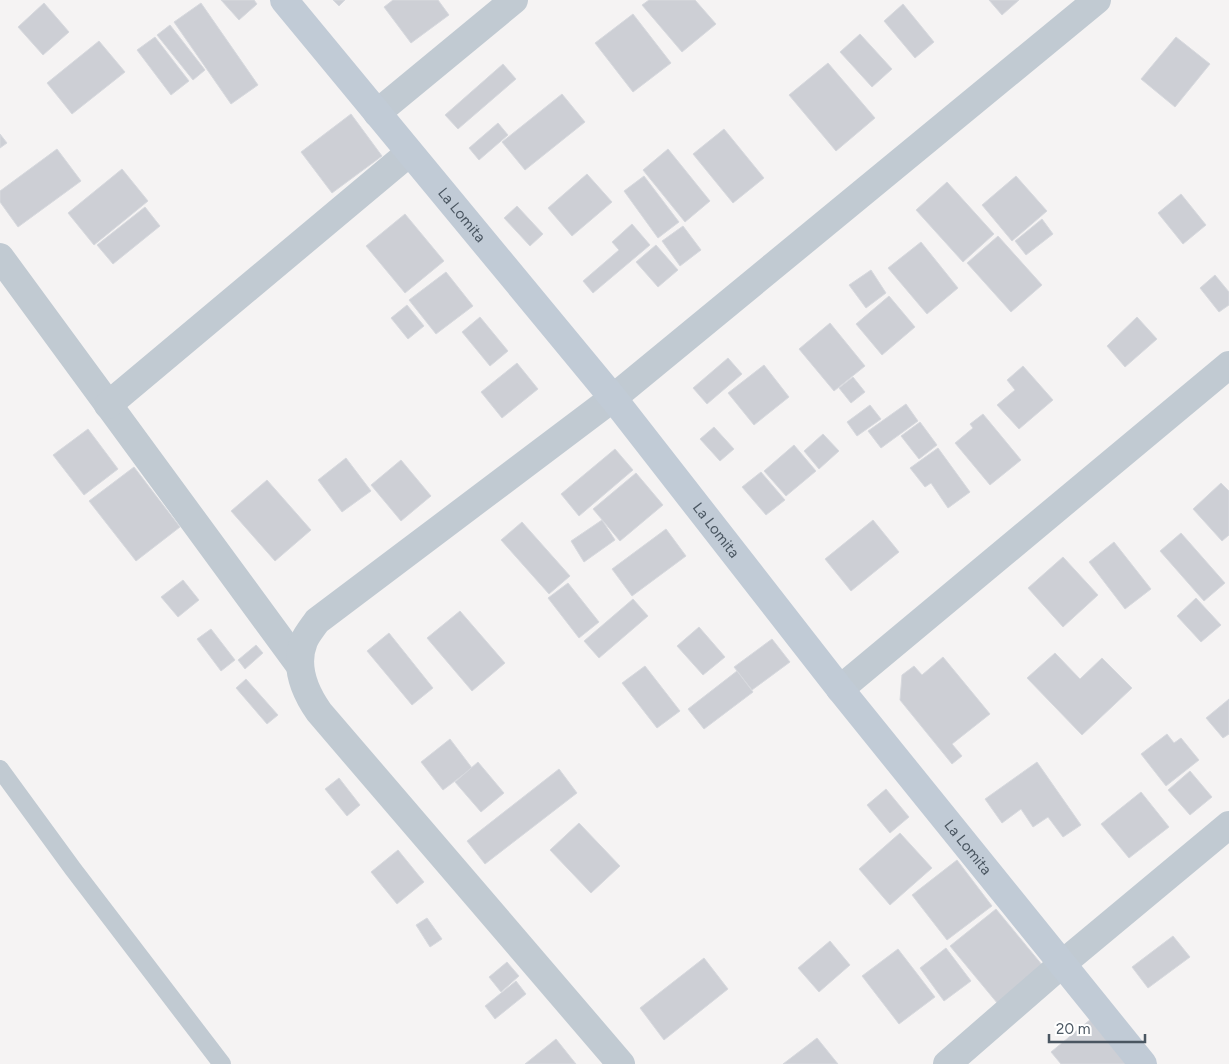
<svg xmlns="http://www.w3.org/2000/svg" width="1229" height="1064" viewBox="0 0 1229 1064" font-family="Figtree,sans-serif">
  <rect width="100%" height="100%" fill="#f5f3f3"/>
  <!-- building -->
  <g fill="#cdcfd5" stroke="#d7d9de">
    <polygon points="221,0 254,0 257,4 239,20"/>
    <polygon points="333,0 345,0 339,6"/>
    <polygon points="393,0 438,0 449,15 411,43 384,7"/>
    <polygon points="649,0 695,0 716,24 682,52 642,5"/>
    <polygon points="989,0 1019,0 1002,15"/>
    <polygon points="44,3 69,32 43,55 18,27"/>
    <polygon points="201,3 258,85 231,104 174,22"/>
    <polygon points="903,4 934,42 915,58 884,21"/>
    <polygon points="633,14 671,63 633,92 595,43"/>
    <polygon points="170,25 205,70 193,80 157,35"/>
    <polygon points="860,34 892,69 872,87 840,52"/>
    <polygon points="155,37 189,81 171,95 137,50"/>
    <polygon points="1176,37 1210,64 1175,107 1141,79"/>
    <polygon points="99,41 125,72 72,114 47,83"/>
    <polygon points="828,63 875,118 836,151 789,95"/>
    <polygon points="503,64 516,79 458,129 445,115"/>
    <polygon points="562,94 585,122 525,170 502,142"/>
    <polygon points="351,114 382,156 332,193 301,152"/>
    <polygon points="498,123 508,135 479,160 469,148"/>
    <polygon points="724,129 764,178 733,203 693,154"/>
    <polygon points="0,134 7,143 0,148"/>
    <polygon points="57,149 81,181 18,227 0,202 0,191"/>
    <polygon points="668,149 710,201 685,222 643,170"/>
    <polygon points="122,169 148,201 94,245 68,213"/>
    <polygon points="587,174 612,202 572,236 548,208"/>
    <polygon points="644,176 679,222 658,238 624,191"/>
    <polygon points="1016,176 1047,211 1012,241 982,205"/>
    <polygon points="947,182 994,234 963,262 916,210"/>
    <polygon points="1181,194 1206,225 1183,244 1158,213"/>
    <polygon points="517,206 543,234 530,246 504,218"/>
    <polygon points="145,207 160,226 113,264 97,245"/>
    <polygon points="405,214 444,261 405,293 366,246"/>
    <polygon points="1042,219 1053,234 1026,255 1015,241"/>
    <polygon points="632,224 650,245 593,293 583,281 619,250 612,242"/>
    <polygon points="683,226 701,250 680,266 662,241"/>
    <polygon points="998,236 1042,285 1011,312 967,263"/>
    <polygon points="921,242 958,288 927,314 888,268"/>
    <polygon points="656,245 678,270 658,287 636,262"/>
    <polygon points="871,270 886,293 866,308 849,285"/>
    <polygon points="446,272 473,306 436,334 409,300"/>
    <polygon points="1215,275 1229,292 1229,305 1219,312 1200,288"/>
    <polygon points="889,296 915,327 882,355 856,324"/>
    <polygon points="407,305 424,326 408,339 391,318"/>
    <polygon points="480,317 508,351 490,366 462,332"/>
    <polygon points="1137,317 1157,339 1125,367 1107,346"/>
    <polygon points="830,323 865,366 834,391 799,349"/>
    <polygon points="728,358 742,374 707,404 693,388"/>
    <polygon points="517,363 538,389 502,418 481,392"/>
    <polygon points="764,365 789,397 754,425 728,393"/>
    <polygon points="1023,366 1053,400 1019,429 997,405 1015,390 1007,380"/>
    <polygon points="853,377 865,392 851,403 839,388"/>
    <polygon points="906,404 918,421 881,448 868,431"/>
    <polygon points="870,405 881,419 857,436 847,422"/>
    <polygon points="983,414 1021,460 990,485 955,443 973,428 970,424"/>
    <polygon points="920,422 937,445 919,459 901,436"/>
    <polygon points="714,427 734,449 720,461 700,439"/>
    <polygon points="88,429 118,469 84,495 53,455"/>
    <polygon points="823,434 839,451 819,469 804,451"/>
    <polygon points="794,445 816,471 786,496 764,471"/>
    <polygon points="938,448 970,492 948,508 931,483 925,487 910,468"/>
    <polygon points="615,449 633,470 579,516 561,494"/>
    <polygon points="346,458 371,491 342,512 318,480"/>
    <polygon points="401,460 431,496 401,521 371,485"/>
    <polygon points="134,467 180,527 136,561 89,501"/>
    <polygon points="761,472 785,500 766,515 742,487"/>
    <polygon points="636,473 663,505 620,541 593,509"/>
    <polygon points="267,480 311,530 275,561 231,511"/>
    <polygon points="1221,483 1229,491 1229,535 1222,541 1193,509"/>
    <polygon points="602,520 615,540 584,562 571,541"/>
    <polygon points="873,520 899,552 851,591 825,559"/>
    <polygon points="522,522 570,576 549,594 501,540"/>
    <polygon points="666,529 686,556 632,596 612,569"/>
    <polygon points="1181,533 1225,583 1204,601 1160,551"/>
    <polygon points="1114,542 1151,589 1125,609 1089,562"/>
    <polygon points="1063,557 1098,595 1063,627 1028,588"/>
    <polygon points="183,580 199,600 178,617 161,597"/>
    <polygon points="568,583 599,622 579,638 548,598"/>
    <polygon points="1196,598 1221,625 1201,642 1177,616"/>
    <polygon points="633,599 648,616 599,658 584,641"/>
    <polygon points="460,611 505,663 472,691 427,638"/>
    <polygon points="699,627 725,657 703,675 677,646"/>
    <polygon points="211,629 235,660 221,671 197,639"/>
    <polygon points="389,633 433,688 412,705 367,651"/>
    <polygon points="772,639 790,662 752,690 734,667"/>
    <polygon points="256,645 263,653 245,669 238,660"/>
    <polygon points="1055,653 1080,679 1102,658 1132,688 1082,735 1027,678"/>
    <polygon points="943,657 990,714 952,744 962,756 952,764 900,700 902,675 914,666 922,675"/>
    <polygon points="645,666 680,711 657,728 622,683"/>
    <polygon points="737,671 753,692 704,729 688,709"/>
    <polygon points="246,679 278,715 267,724 236,688"/>
    <polygon points="1229,699 1229,734 1223,738 1206,718"/>
    <polygon points="1167,734 1174,743 1181,738 1199,760 1166,786 1141,754"/>
    <polygon points="450,739 472,768 443,790 421,762"/>
    <polygon points="478,762 504,793 481,812 455,782"/>
    <polygon points="1037,762 1081,825 1063,837 1048,817 1033,827 1021,809 1002,823 985,799"/>
    <polygon points="559,769 577,793 485,864 467,841"/>
    <polygon points="1190,771 1212,797 1190,815 1168,790"/>
    <polygon points="339,778 360,805 347,816 325,789"/>
    <polygon points="886,789 909,817 890,833 867,805"/>
    <polygon points="1141,792 1169,827 1129,858 1101,824"/>
    <polygon points="579,823 620,866 591,893 550,850"/>
    <polygon points="900,833 932,868 890,905 859,869"/>
    <polygon points="398,850 424,882 397,904 371,872"/>
    <polygon points="957,860 992,906 947,940 912,895"/>
    <polygon points="996,909 1043,966 998,1004 950,946"/>
    <polygon points="427,918 442,939 430,947 416,925"/>
    <polygon points="1173,936 1190,957 1148,988 1132,967"/>
    <polygon points="830,941 850,965 819,992 798,968"/>
    <polygon points="946,948 971,981 944,1001 920,968"/>
    <polygon points="898,949 935,997 899,1024 862,976"/>
    <polygon points="704,958 728,989 664,1040 640,1008"/>
    <polygon points="507,962 519,976 501,992 489,977"/>
    <polygon points="516,981 526,994 495,1019 485,1006"/>
    <polygon points="1091,1019 1129,1064 1061,1064 1051,1052"/>
    <polygon points="817,1038 838,1064 783,1064"/>
    <polygon points="556,1039 576,1064 525,1064"/>
  </g>
  <g fill="none" stroke-linecap="round" stroke-linejoin="round">
    <!-- lane -->
    <polyline stroke="#c1cad2" stroke-width="18" points="0,769 73,869 222,1064"/>
    <!-- street -->
    <g stroke="#c1cad2" stroke-width="28">
      <polyline points="377,113 514,0"/>
      <polyline points="0,257 300,666"/>
      <polyline points="108,405 409,153"/>
      <polyline points="840,689 1229,365"/>
      <path d="M621,1064L319,712C305,692 294,666 304,641C307,634 313,627 317,621L613,398L1097,0"/>
      <polyline points="947,1064 1062,964 1229,825"/>
    </g>
    <!-- secondary -->
    <path stroke="#c1cbd6" stroke-width="28" id="s1" d="M284,0L613,398L840,689L1143,1064"/>
  </g>
  <g text-anchor="middle" stroke-width="4" stroke-linejoin="round" paint-order="stroke">
    <!-- street labels -->
    <g font-size="15" fill="#4a5661" stroke="#fff">
      <text dy="5" stroke="none"><textPath href="#s1" startOffset="279">La Lomita</textPath></text>
      <text dy="5" stroke="none"><textPath href="#s1" startOffset="684">La Lomita</textPath></text>
      <text dy="5" stroke="none"><textPath href="#s1" startOffset="1089">La Lomita</textPath></text>
    </g>
  </g>
  <!-- scale -->
  <path d="M1049 1034v8h96v-8" fill="none" stroke="#4a5661" stroke-width="2.5"/>
  <text x="1056" y="1034" font-size="15" fill="#4a5661" stroke="#ffffff" stroke-width="4" paint-order="stroke">20 m</text>
</svg>
